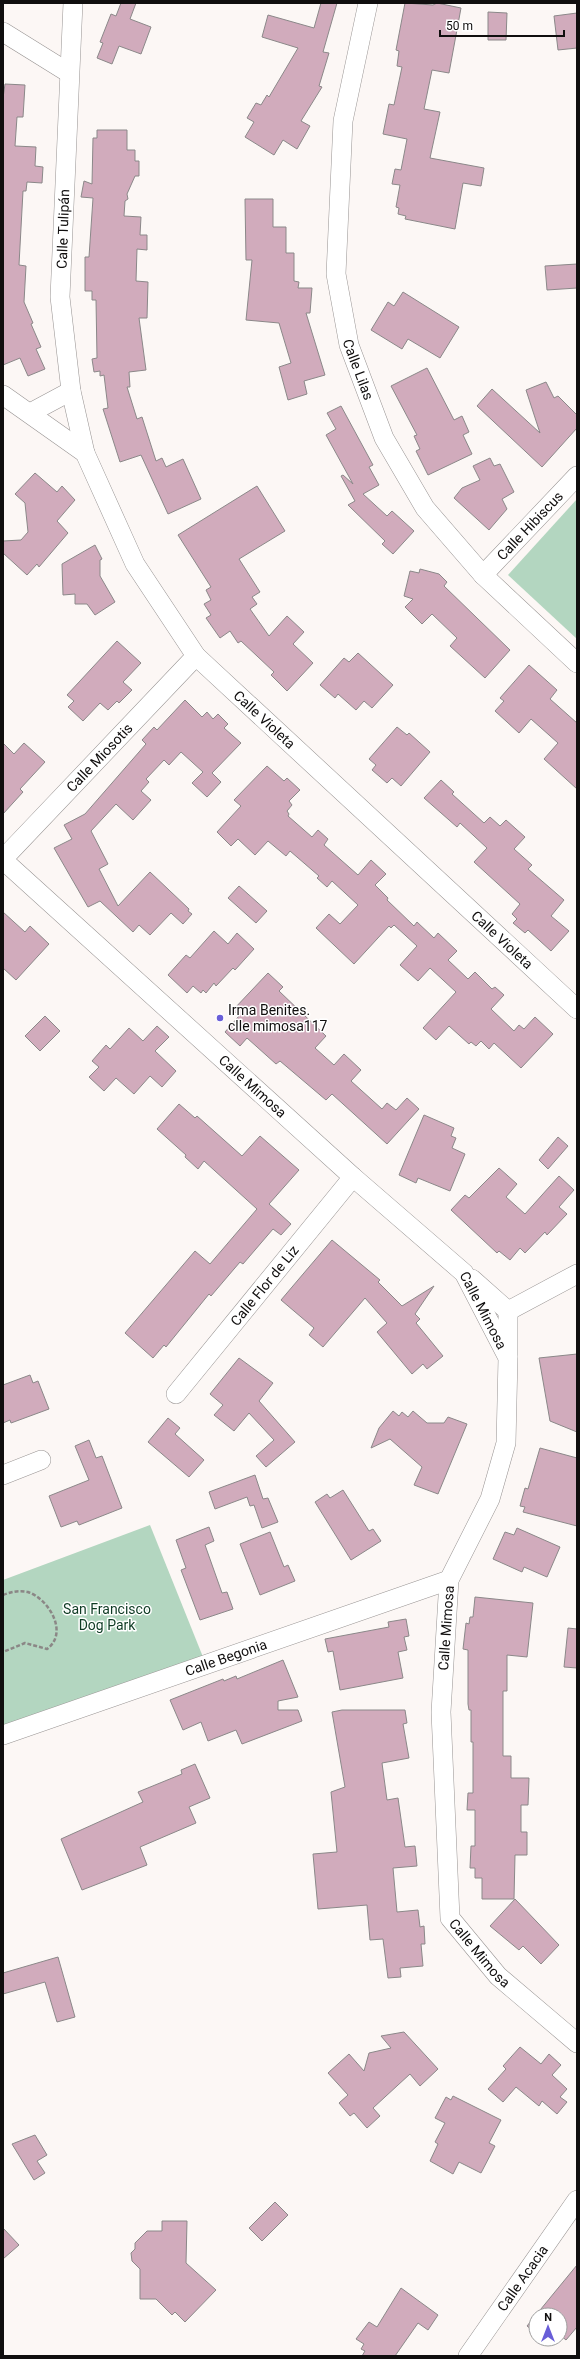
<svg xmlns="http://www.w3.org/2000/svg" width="580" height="2359" font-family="Roboto,sans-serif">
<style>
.green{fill:#b3d6c0}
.building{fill:#d1abbc;stroke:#8b8889}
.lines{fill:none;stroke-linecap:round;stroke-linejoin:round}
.minor-casing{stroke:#989493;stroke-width:20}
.path{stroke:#8b8786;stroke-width:2.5;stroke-dasharray:4 2;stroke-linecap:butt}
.minor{stroke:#fff;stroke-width:19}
.poi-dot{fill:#695ed8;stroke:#fff;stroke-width:1.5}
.labels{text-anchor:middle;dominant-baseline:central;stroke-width:3;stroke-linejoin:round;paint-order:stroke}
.street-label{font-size:14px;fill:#100e0e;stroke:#fff}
.poi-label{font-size:14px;fill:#100e0e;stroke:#fff;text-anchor:start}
.park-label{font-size:14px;fill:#0d3a23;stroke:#fff}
</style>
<rect width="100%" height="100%" fill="#fcf7f5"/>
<g class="green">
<polygon points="577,499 577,639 508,575"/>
<polygon points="150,1525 203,1657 3,1729 3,1580"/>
</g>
<g class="building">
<polygon points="121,3 136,3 130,19 151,27 141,54 119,46 112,64 97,58 103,43 100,42 111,14 116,16"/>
<polygon points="321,3 337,3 323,52 329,53 319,86 322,87 301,121 310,126 297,149 283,140 274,155 245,137 254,122 247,118 256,103 261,105 267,95 269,97 298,48 262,37 268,15 314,28"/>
<polygon points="405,3 433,5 437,3 461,8 449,73 432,70 424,109 440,112 430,158 484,168 481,186 463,183 455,229 405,219 406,216 398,214 399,208 396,207 400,185 392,184 395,169 401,170 407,139 383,134 389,104 394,105 402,67 397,66 399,51 396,50"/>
<polygon points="488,12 507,13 506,40 488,40"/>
<polygon points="577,13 577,48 558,50 554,16"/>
<polygon points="5,84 25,85 23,117 17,117 15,146 36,147 35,166 43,167 42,183 27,182 26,191 23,191 19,265 26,266 24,302 33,323 31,324 41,347 36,349 45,369 28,376 20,358 3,365 3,98"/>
<polygon points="97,130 127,130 127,150 135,150 135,161 139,161 139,176 135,176 127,194 128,199 125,201 124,216 141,217 140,235 147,235 147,250 137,249 136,281 148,282 147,318 139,318 146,370 129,372 130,387 127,387 137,419 142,417 156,461 162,458 166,467 183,459 201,499 168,514 141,455 120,462 103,409 108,408 104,375 100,376 100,371 94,372 92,359 97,358 96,300 92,300 92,291 85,291 85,257 89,257 93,198 81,197 84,181 92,184 93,138 97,138"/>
<polygon points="245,199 273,199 273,227 286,227 286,253 294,253 294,281 299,282 298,288 312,288 310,313 306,313 325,375 304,381 307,394 288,400 279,367 291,363 279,323 246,320 252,260 246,260"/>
<polygon points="577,264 577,288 547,290 545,266"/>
<polygon points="403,292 459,327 440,358 408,339 402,349 371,330 388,302 394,306"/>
<polygon points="427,368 454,420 462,416 469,432 463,435 472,454 428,475 416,451 420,449 414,436 417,435 391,386"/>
<polygon points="546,382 554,398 558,396 577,415 577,428 542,467 477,406 492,389 540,433 526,390"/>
<polygon points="341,406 373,465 369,467 379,485 363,494 387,516 392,511 414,531 393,554 382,544 385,541 348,505 355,501 341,476 343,475 353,484 326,435 336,429 327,413"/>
<polygon points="490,458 494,466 500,464 514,492 502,499 507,509 489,530 454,498 462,488 480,480 473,466"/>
<polygon points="35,473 57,492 62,486 75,500 57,521 68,533 39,567 37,564 27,575 3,553 3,541 21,540 28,532 25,503 15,494"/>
<polygon points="257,486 285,531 239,559 260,592 252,597 257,604 250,609 269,636 287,616 304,632 293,644 313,663 287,691 271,675 274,672 241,641 238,643 230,631 220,638 206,618 211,615 204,604 211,600 206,590 211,587 178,535"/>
<polygon points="95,545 102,559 100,560 100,576 115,602 95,615 87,604 75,604 75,594 63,595 62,564"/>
<polygon points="420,569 439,574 447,582 444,586 510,650 485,678 450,646 457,638 432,614 422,624 405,607 413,599 404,596 410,571 419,573"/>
<polygon points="117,641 141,663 123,682 132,690 119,703 117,701 108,710 100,703 83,721 68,707 74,701 67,695"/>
<polygon points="358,653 393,685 372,708 364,701 356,710 338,694 335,698 320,685 344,658 349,662"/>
<polygon points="529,665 557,690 550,699 577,723 577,789 544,759 558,743 531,719 519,733 495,711 504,701 500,698"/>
<polygon points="185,700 202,717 207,712 213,719 218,714 228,724 224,728 241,743 212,773 221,782 207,797 192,783 203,772 181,752 169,765 164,760 146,779 149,782 141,791 151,800 133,820 116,804 91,831 108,864 99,869 118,906 150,872 189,909 188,911 192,914 183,924 171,913 150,935 139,925 133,932 100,901 88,907 54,848 72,839 64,825 85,814 146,744 142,740 154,727 157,730"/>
<polygon points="397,727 407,735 409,733 430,752 401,786 392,778 387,783 372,770 376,765 369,759"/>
<polygon points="3,743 14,754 24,743 45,762 20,789 23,792 3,814"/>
<polygon points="267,766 284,781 287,778 300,790 289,801 292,805 287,811 289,814 288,816 312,837 318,830 328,839 324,845 358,875 371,860 386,874 375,885 388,898 387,900 414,926 417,922 434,938 438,933 457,951 448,960 468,979 475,972 492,989 495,987 504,995 491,1009 514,1031 519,1025 524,1029 535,1017 553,1034 521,1068 494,1043 489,1049 481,1041 476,1046 471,1042 469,1044 449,1026 436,1040 423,1028 456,992 430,968 418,981 400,965 417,946 394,925 391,928 389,926 354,964 316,928 329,914 340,924 358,905 332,881 327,887 317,878 319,876 290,851 286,856 268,841 255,855 238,839 231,846 217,832 241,806 234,800"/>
<polygon points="441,780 454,792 452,794 484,823 490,817 500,826 506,820 525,837 514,849 532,865 528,869 564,900 551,916 569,931 551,951 528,930 525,933 513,923 517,919 512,914 520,904 474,862 487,848 460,823 457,827 424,798"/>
<polygon points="239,886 267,911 256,923 228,898"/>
<polygon points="3,912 25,932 30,926 49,944 16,980 3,968"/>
<polygon points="214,931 228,944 237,933 254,949 235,970 233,968 216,986 214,983 206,993 203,990 201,993 193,986 187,993 168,975 186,955 190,958"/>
<polygon points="268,973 283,987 279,991 326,1036 315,1048 334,1065 344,1054 361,1070 351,1081 382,1109 387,1103 396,1110 407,1098 419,1109 387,1144 332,1094 326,1100 280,1061 276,1064 247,1038 240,1046 225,1032 239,1016 233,1010"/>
<polygon points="45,1016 60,1031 40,1051 25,1036"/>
<polygon points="157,1026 169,1037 155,1051 176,1071 162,1087 150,1076 134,1094 116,1078 104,1091 89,1077 99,1067 92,1061 106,1045 110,1049 129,1028 143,1041"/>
<polygon points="179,1104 195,1118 197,1116 242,1156 260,1136 299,1170 269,1204 291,1224 281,1235 273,1229 243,1264 240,1262 211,1296 209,1294 166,1347 164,1345 153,1358 125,1333 195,1251 210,1264 257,1209 204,1161 198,1169 185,1157 186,1155 157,1129"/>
<polygon points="424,1115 454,1128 451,1136 456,1138 452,1148 465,1154 450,1191 418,1178 416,1183 399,1175"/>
<polygon points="558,1137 568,1146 548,1169 539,1160"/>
<polygon points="499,1168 517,1184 506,1197 525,1214 559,1176 574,1190 559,1207 567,1214 547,1235 545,1232 525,1253 520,1248 510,1260 499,1251 497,1253 451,1210 465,1195 469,1198"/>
<polygon points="332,1240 380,1280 378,1282 402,1306 434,1286 415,1314 420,1319 416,1323 443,1356 427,1369 423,1364 412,1374 377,1332 387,1323 365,1298 323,1347 309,1335 314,1328 281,1300"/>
<polygon points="577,1354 577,1432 550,1421 539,1358"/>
<polygon points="239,1358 273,1383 259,1401 295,1442 266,1467 256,1456 274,1440 249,1413 234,1431 214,1415 223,1405 210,1394"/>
<polygon points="30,1375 33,1383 38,1381 49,1409 11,1423 10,1420 3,1423 3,1385"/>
<polygon points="393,1411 399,1416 402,1412 408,1417 413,1411 427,1423 444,1423 448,1417 467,1424 438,1494 414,1485 422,1467 390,1439 371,1448 379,1428"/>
<polygon points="168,1418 180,1428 175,1434 204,1460 189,1477 148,1442"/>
<polygon points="89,1440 96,1458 102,1456 122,1508 79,1525 77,1521 61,1527 49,1496 89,1480 75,1446"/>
<polygon points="540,1448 577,1458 577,1526 523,1512 525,1507 520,1506 525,1488 528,1489"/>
<polygon points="255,1475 263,1499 268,1498 278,1522 262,1528 254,1505 250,1506 247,1497 215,1509 209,1492"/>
<polygon points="343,1490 369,1531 373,1529 381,1541 351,1560 315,1502 327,1494 330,1498"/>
<polygon points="209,1527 214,1541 205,1545 222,1593 227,1592 233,1609 200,1620 181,1570 186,1568 176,1540"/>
<polygon points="517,1528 560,1547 547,1577 524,1567 522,1572 493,1559 505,1532 514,1535"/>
<polygon points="270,1532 284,1567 288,1565 295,1581 260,1595 240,1544"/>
<polygon points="475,1597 533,1603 527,1657 507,1655 507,1691 503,1691 503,1756 511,1756 511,1778 529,1778 528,1805 521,1805 521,1832 527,1832 527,1855 515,1855 514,1899 482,1899 482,1878 475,1878 475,1868 470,1868 471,1846 475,1846 475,1810 467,1810 468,1793 473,1793 473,1742 471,1742 471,1710 469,1710 468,1704 468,1650 463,1649 466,1623 469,1624 470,1617 473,1617"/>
<polygon points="406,1619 409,1636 404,1637 407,1650 398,1652 403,1678 340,1690 333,1651 328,1652 325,1639 389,1627 388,1622"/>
<polygon points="568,1628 577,1629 577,1668 564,1667"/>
<polygon points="283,1660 298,1697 278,1701 278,1710 298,1710 302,1721 242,1744 236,1730 208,1741 201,1722 183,1730 170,1700 223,1679 224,1681 236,1676 237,1679"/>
<polygon points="342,1710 405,1710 407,1723 403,1724 409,1758 382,1763 387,1800 398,1798 405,1847 415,1846 417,1866 393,1868 397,1912 418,1910 420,1927 424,1926 425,1944 421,1944 423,1966 400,1968 401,1977 388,1978 383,1939 370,1940 367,1905 318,1909 313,1854 337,1852 331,1792 345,1787 332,1712"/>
<polygon points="195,1764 210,1798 189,1807 196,1823 140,1847 147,1865 82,1890 61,1839 143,1802 138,1792 182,1774 181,1770"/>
<polygon points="515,1899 559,1945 541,1964 523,1946 519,1950 490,1926"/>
<polygon points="58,1957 75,2017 57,2022 45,1982 3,1994 3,1973"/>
<polygon points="404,2032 438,2069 420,2086 410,2074 373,2108 380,2116 367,2128 354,2113 350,2116 339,2103 348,2095 328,2073 349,2054 364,2071 369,2053 391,2048 381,2036"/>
<polygon points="520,2047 541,2064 549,2054 561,2065 552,2075 567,2089 560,2097 567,2102 557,2114 542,2101 539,2106 516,2087 503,2102 488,2089 506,2069 503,2066"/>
<polygon points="453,2096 501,2120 489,2143 495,2146 481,2173 459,2162 453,2174 430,2161 438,2144 435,2142 445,2123 435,2118 446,2097 451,2100"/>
<polygon points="35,2135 47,2155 37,2161 45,2173 34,2180 12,2144"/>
<polygon points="275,2202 288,2215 262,2241 249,2228"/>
<polygon points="162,2221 187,2221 186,2263 216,2290 185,2322 175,2312 172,2315 156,2299 140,2299 140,2269 132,2261 131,2253 135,2249 135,2243 147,2231 162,2231"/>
<polygon points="3,2228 19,2245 3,2259"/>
<polygon points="577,2265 577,2327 566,2340 560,2335 560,2315 536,2315"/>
<polygon points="401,2288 438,2315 428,2330 418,2323 395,2356 362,2356 365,2351 361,2349 364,2344 356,2339 369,2322 377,2327"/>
<polygon points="536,2315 536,2333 527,2326"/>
</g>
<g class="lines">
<g class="minor-casing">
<g id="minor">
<polyline points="73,3 60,297 71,391 85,453"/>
<path id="s1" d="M368 3 343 121 336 274 349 345 384 438 425 508 483 575 577 663"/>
<polyline points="3,32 69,73"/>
<path id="s2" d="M3 395 85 453 135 564 196 656 577 1009"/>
<polyline points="30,413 71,391"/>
<path id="s3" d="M483 575 577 476"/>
<path id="s4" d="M3 859 196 656"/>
<path id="s5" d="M3 860 353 1177 464 1273 508 1358 506 1443 490 1499 449 1580 441 1712 450 1918 498 1976 577 2043"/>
<polyline points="472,1279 508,1311"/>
<polyline points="508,1311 577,1274"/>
<polyline points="508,1356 508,1311"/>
<path id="s6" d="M176 1394 353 1177"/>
<polyline points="3,1475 41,1460"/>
<path id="s7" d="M3 1735 449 1580"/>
<path id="s8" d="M468 2356 577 2200"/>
</g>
</g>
<path class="path" d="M3 1595C11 1592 19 1590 28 1592 49 1599 69 1633 47 1649L25 1643 3 1652"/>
<use href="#minor" class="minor"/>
</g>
<circle class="poi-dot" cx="220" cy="1018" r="4"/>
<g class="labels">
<g class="street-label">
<text transform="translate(63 229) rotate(-88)">Calle Tulipán</text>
<text stroke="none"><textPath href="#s1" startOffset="372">Calle Lilas</textPath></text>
<text stroke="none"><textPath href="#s3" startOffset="68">Calle Hibiscus</textPath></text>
<text stroke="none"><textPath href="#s2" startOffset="426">Calle Violeta</textPath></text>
<text stroke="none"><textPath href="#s4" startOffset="140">Calle Miosotis</textPath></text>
<text stroke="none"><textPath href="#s2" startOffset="750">Calle Violeta</textPath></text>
<text stroke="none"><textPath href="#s5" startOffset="337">Calle Mimosa</textPath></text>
<text stroke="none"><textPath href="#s6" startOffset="140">Calle Flor de Liz</textPath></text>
<text stroke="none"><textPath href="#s5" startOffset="661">Calle Mimosa</textPath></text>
<text transform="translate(446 1628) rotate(-86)">Calle Mimosa</text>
<text stroke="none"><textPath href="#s7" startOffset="236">Calle Begonia</textPath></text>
<text stroke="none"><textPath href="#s5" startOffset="1333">Calle Mimosa</textPath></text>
<text stroke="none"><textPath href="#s8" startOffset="95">Calle Acacia</textPath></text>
</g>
<g class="poi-label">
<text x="228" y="1010">Irma Benites.<tspan x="228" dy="16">clle mimosa117</tspan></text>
</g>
<g class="park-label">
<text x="107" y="1609">San Francisco<tspan x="107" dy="16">Dog Park</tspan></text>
</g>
</g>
<rect width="580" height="2359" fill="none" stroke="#100e0e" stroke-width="8"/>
<g transform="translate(548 2327)"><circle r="19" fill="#ffffff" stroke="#9f9f9f"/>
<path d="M0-3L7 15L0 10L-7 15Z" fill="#695ed8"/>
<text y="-6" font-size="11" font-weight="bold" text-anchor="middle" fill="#100e0e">N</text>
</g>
<path d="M440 30v6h124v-6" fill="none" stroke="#100e0e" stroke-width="2"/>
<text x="446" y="30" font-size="12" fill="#100e0e" stroke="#ffffff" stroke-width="3" paint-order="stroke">50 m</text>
</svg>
